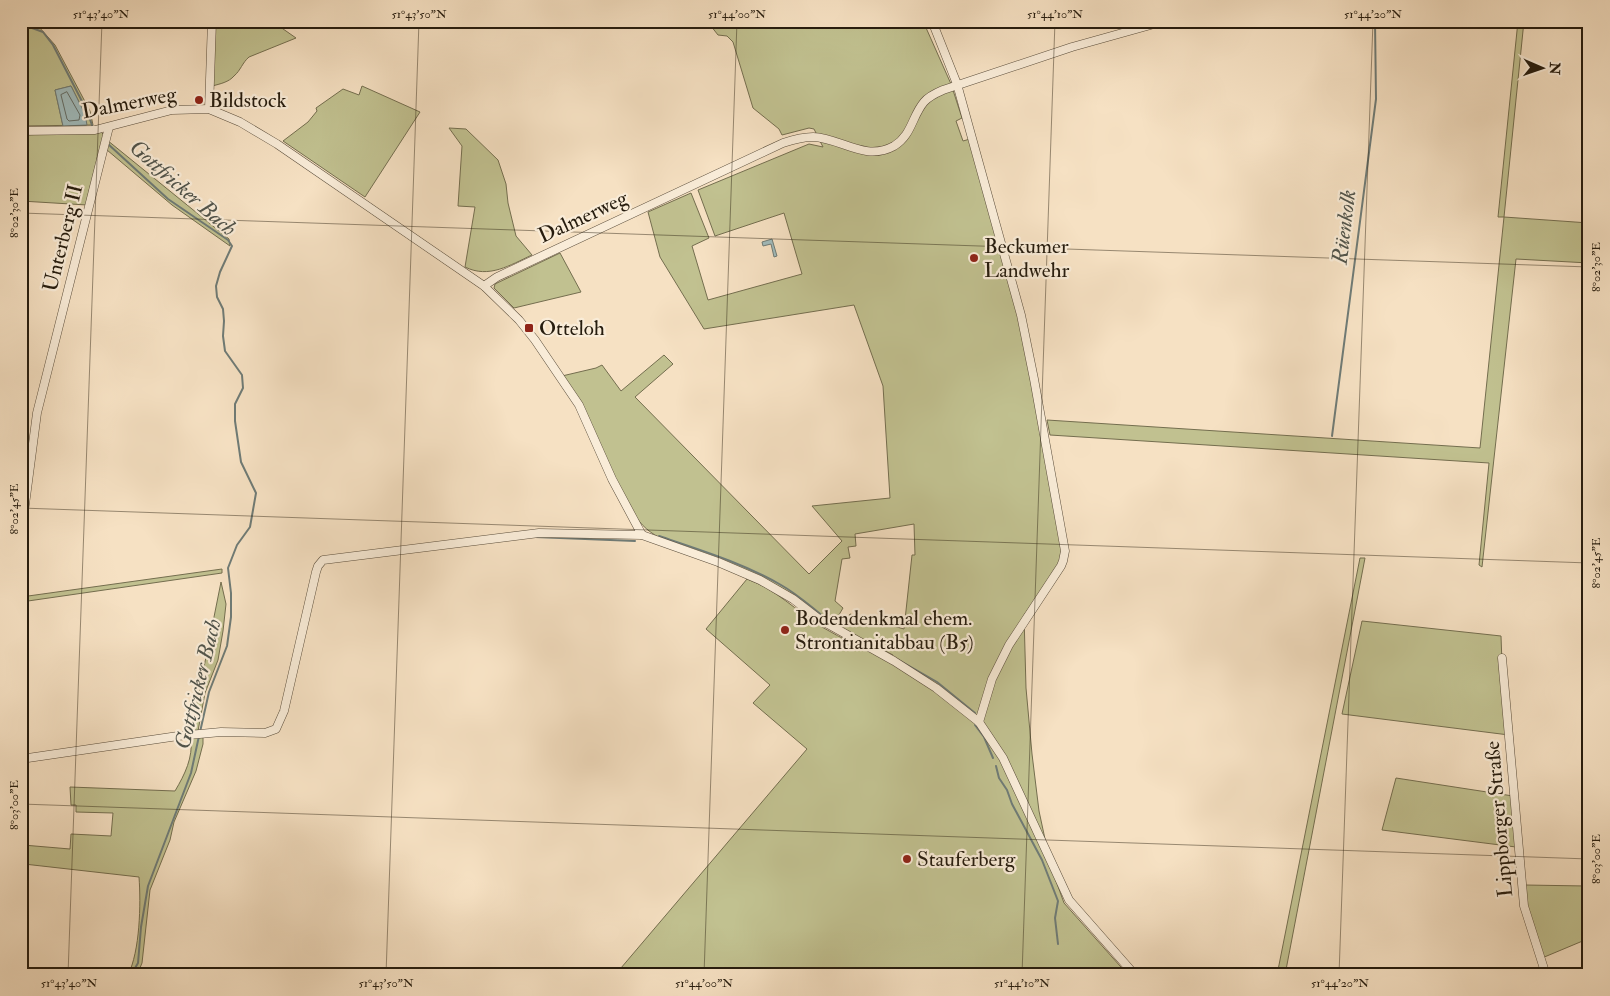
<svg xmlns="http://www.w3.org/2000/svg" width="1610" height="996" font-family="'IM FELL Double Pica',serif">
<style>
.green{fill:#c1c190;stroke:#746e4f;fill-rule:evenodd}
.water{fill:#a0bbbc;stroke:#6f7b76}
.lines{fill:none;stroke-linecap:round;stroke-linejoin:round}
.shore{stroke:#636c65;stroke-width:1}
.stream{stroke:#6f7b76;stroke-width:2}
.minor-casing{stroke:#5a4d3b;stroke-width:9}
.minor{stroke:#f9ecd8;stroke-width:8}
.ticks{fill:none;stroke:#261c0e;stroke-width:1;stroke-opacity:0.45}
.poi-dot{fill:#8f2418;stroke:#f9ecd8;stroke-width:2}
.labels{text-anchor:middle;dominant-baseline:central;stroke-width:4.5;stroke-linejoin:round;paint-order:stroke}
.poi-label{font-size:21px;fill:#261c0e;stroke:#f9ecd8;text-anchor:start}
.street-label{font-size:21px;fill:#261c0e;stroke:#f9ecd8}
.water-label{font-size:22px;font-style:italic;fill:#51544b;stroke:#f9ecd8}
.neatline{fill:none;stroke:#261c0e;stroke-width:2}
.ticks-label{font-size:12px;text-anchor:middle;fill:#261c0e}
</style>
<rect width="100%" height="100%" fill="#f6e1c3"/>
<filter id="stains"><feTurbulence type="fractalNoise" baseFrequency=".004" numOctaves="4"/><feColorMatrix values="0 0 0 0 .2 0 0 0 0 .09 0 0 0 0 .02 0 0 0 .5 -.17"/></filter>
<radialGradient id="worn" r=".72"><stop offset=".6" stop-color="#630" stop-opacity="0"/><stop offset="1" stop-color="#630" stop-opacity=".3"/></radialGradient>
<g class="green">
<path d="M216 21H261L276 24 296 38 249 57C242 63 241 70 234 76 229 82 220 84 212 86Z"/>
<path d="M707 21H923L951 84 962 118 956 121 963 141 970 139 1019 316 1062 551 1059 566 1024 615 1026 688 1032 754 1039 811 1051 867 1064 903 1128 975H615L807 749 753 703 770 685 706 629 747 579C776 589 796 611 822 627 842 639 865 649 887 660L893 655 843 629 850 614 904 629 912 555H915L914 524 855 534 856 546 848 547 850 558 842 559 835 601 843 608 833 625 820 617 800 599 780 587 664 540C650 533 641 526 633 512L562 376 596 368 602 365 621 391 664 355 673 364 635 397 809 574 842 541 812 506 890 498 883 386 854 305 704 329 660 257 648 212 691 193 709 238 692 246 708 300 802 274 784 213 715 236 698 190 809 144 823 147 814 129 809 128 782 135 779 129 753 108 733 42 727 36 718 35Z"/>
<polygon points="1518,21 1524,21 1504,217 1589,223 1589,263 1516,259 1482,567 1479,565 1489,463 1050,435 1047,420 1480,448 1504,217 1498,217"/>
<path d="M21 22 39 27 55 45 90 111 93 125 21 126ZM71 86 85 114 86 125 63 126 55 90Z"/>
<polygon points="362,86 420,112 365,197 283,141 308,122 317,111 316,108 343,89 359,95"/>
<path d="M449 128 466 129 498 160 506 184 508 203 516 236 532 255C510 265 489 279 465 267L475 207 458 206 462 146Z"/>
<polygon points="101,132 104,135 87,205 21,201 21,135"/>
<polygon points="107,140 229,239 230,246 172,205 107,150"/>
<polygon points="560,253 581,292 514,308 494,288 495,284"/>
<polygon points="1360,558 1365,558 1285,975 1277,975"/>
<polygon points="222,569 222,573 21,602 21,597"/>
<polygon points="221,582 226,604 223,631 218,660 205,693 198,731 191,732"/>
<polygon points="1362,621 1501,636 1502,664 1509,735 1342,714"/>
<polygon points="1589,714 1589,975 1584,975 1585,940 1542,958 1526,907 1525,885 1586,886"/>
<path d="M203 736V744L196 771 174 822 170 840 150 890 142 963 137 975H128C140 951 141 904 139 877L24 864 23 845 70 849 71 834 111 836 113 813 76 812V805H71L70 787 175 791C185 774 193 758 191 738Z"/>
<polygon points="1396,778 1513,796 1516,847 1382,830"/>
</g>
<g class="water">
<polygon points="71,86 85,114 87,125 63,126 55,90"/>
<polygon points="772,239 777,256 774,257 771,244 763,246 762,242"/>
</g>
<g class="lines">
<polygon class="shore" points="67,92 80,115 79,120 69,121 67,119 61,95"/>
<g class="stream">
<polyline points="21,24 43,32 53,45 87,111 93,128"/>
<polyline points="108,144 168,199 228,240 232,246 220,272 216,286 217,297 223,309 224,321 223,336 225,351 242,375 243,388 235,404 235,421 241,462 256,493 250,527 237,545 228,568 231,593 231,617 227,646 209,692 200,732"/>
<polyline points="1332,436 1376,99 1375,21"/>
<path d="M659 536C700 550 743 563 781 585 799 595 812 608 828 620"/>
<polyline points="535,537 635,541"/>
<polyline points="897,659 937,682 975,713"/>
<polyline points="975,725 984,737 993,758"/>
<polyline points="996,766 999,778 1007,790 1012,804 1042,860 1058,901 1055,918 1058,944"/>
<polyline points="131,975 138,963 141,927 148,886 191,773 199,736"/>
</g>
<g class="minor-casing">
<g id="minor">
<polyline points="932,21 957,84 1021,315 1034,379 1065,551 1063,561 1061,566 1009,645 992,679 979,722"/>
<polyline points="209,109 212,21"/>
<polyline points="21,131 95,130 172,110 209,109 240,122 277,144 484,286 519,320 535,340 579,405 612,479 642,535"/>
<path d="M484 286 497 277 783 143C792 140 802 137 813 137 841 138 865 162 894 146 912 135 912 116 924 102 929 96 936 93 943 90L1072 47 1165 21"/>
<polyline points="21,535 37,413 109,127"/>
<polyline points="1502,658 1524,906 1546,975"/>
<polyline points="21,759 178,736 221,732 265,733 276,729 284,711 316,572 318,566 323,560 539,533 642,535 718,562 760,580 793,599 819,619 894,661 936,688 979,722 1003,758 1069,900 1135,975"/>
<polyline points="21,876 23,975"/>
</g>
</g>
<use href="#minor" class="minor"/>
</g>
<path class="ticks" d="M21 213 1589 267M21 508 1589 563M21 804 1589 859M68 975 102 21M386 975 419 21M704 975 737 21M1022 975 1055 21M1339 975 1373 21"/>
<g class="poi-dot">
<circle cx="199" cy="100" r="5"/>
<circle cx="974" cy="258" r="5"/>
<rect x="524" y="323" width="10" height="10" rx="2.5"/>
<circle cx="785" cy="630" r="5"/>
<circle cx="907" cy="859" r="5"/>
</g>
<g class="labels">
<g class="poi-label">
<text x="209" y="100">Bildstock</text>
<text x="984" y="246">Beckumer<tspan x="984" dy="24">Landwehr</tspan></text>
<text x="539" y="328">Otteloh</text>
<text x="795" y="618">Bodendenkmal ehem.<tspan x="795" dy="24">Strontianitabbau (B5)</tspan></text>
<text x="917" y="859">Stauferberg</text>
</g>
<g class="street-label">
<text transform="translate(129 103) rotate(-11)">Dalmerweg</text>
<text transform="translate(583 217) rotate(-25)">Dalmerweg</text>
<text transform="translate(63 238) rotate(-76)">Unterberg II</text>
<text transform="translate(1499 819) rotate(-95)">Lippborger Straße</text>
</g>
<g class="water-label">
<text transform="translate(183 188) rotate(41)">Gottfricker Bach</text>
<text transform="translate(1344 227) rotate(-83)">Rüenkolk</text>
<text transform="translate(198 684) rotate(-76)">Gottfricker Bach</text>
</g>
</g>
<rect width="1610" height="996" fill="none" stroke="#f6e1c3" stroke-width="55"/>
<g transform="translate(1542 68) rotate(92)" stroke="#f9ecd8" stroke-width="4" paint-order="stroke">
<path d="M0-4L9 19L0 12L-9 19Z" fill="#261c0e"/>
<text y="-8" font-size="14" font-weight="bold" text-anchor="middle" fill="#261c0e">N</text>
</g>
<rect x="28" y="28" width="1554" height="940" class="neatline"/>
<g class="ticks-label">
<text x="101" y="18">51°43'40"N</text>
<text x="419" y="18">51°43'50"N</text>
<text x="737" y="18">51°44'00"N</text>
<text x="1055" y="18">51°44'10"N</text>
<text x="1373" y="18">51°44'20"N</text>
<text transform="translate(14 213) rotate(-90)" y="4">8°02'30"E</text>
<text transform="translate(1596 267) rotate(-90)" y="4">8°02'30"E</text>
<text transform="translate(14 509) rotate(-90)" y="4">8°02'45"E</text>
<text transform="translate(1596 563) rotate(-90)" y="4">8°02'45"E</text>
<text transform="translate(14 805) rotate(-90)" y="4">8°03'00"E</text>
<text transform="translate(1596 859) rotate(-90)" y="4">8°03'00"E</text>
<text x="69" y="987">51°43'40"N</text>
<text x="386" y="987">51°43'50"N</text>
<text x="704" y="987">51°44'00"N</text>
<text x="1022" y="987">51°44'10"N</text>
<text x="1340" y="987">51°44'20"N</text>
</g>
<rect width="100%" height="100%" filter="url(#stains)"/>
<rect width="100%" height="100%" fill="url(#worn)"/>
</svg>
